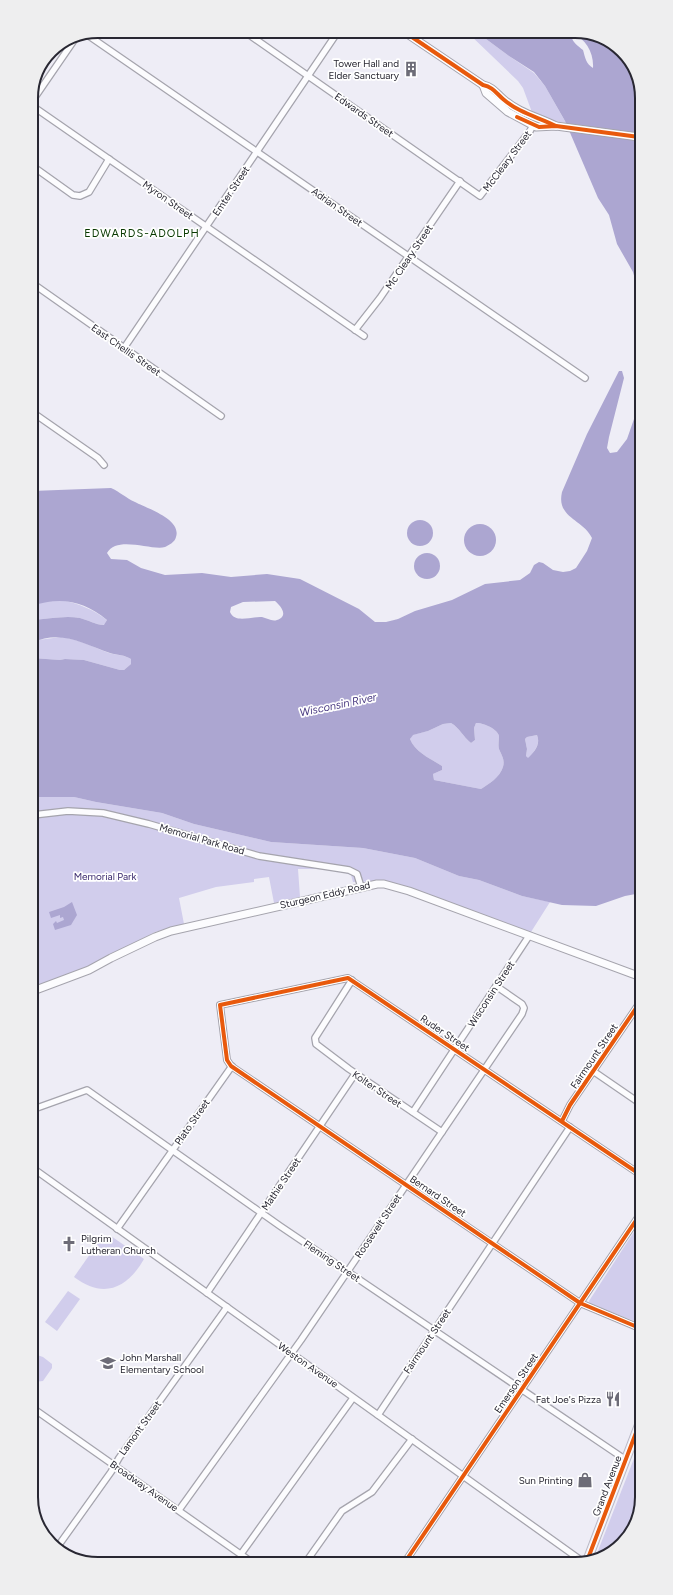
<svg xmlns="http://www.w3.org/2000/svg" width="673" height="1595" font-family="Figtree,sans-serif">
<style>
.green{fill:#d1cdec}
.water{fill:#aca6d1;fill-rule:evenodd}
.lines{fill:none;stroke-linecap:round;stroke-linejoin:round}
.minor-casing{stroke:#a5a4ad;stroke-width:8}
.tertiary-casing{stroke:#a5a4ad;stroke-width:9}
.secondary-casing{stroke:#a5a4ad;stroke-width:9}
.primary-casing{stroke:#bab9c6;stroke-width:10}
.minor{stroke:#fcfcfe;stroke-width:5.5}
.tertiary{stroke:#fcfcfe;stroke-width:7}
.secondary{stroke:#fcfcfe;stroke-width:7}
.primary{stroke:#f1f0f6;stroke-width:8}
.cycleway-casing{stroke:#fff;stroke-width:6}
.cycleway{stroke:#e8590c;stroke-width:4}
.labels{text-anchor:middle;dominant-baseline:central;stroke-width:3.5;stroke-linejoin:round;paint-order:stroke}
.poi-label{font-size:10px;fill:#282732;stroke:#fff;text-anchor:end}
.street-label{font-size:10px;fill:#282732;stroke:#fff}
.park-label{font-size:10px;fill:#39286c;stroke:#fff}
.neighbourhood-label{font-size:11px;letter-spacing:1px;fill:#083900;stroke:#fff}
.water-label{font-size:11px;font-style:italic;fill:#4c3d84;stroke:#fff}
.rim{fill:none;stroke:#282732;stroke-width:2}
</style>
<rect width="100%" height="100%" fill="#eeedf6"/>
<g class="green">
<polygon points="467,32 479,32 482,36 509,56 534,73 545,86 566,123 553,121 533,115 523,88 518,81"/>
<path d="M61 600C78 603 94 610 107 620L105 625C96 625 88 620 80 618 65 615 48 619 32 620V606L42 602Z"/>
<path d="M61 637C78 639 93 647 109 653 116 655 125 655 131 659V664L124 670H120L84 660 65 659 60 660 32 658V643L38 640Z"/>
<path d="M451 723C460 728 463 737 471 743L475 740 474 728 476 723C482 722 498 729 499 736 499 741 498 745 499 749 502 756 505 760 503 767 500 777 489 784 481 789L434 780 433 774 442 770V766C431 759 415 752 410 739L412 735 428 731 443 724Z"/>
<path d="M537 735C541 745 534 751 528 759L526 756 527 749 525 739 527 737Z"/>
<path d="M33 797H74L96 802 162 813 194 824 271 842 363 848 415 858 459 876 479 880 522 896 550 902 531 932 399 884 383 881 353 882 351 875C335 868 315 869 298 869L300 897 274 903 269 877 254 879V882L216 887 179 898 184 924 155 932 92 965 33 987Z"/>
<polygon points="641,1221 642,1324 590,1304 589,1301"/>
<path d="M111 1236 144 1259C127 1289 103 1299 74 1277L102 1237Z"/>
<polygon points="68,1291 80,1299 57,1331 45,1322"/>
<polygon points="34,1354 43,1357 52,1364 52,1368 43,1381 34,1382"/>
<polygon points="642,1438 642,1498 628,1538 597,1561 594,1561"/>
</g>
<g class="water">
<path d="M580 31 616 45 639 76V294L633 272 617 244 609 215 598 198 565 121 545 86 534 72 509 56 482 36 479 32ZM572 33C586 39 594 53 593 68 586 64 585 57 583 50 577 45 570 41 572 33Z"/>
<path d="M619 371H622L624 378 609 437 607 448 610 453 617 452 627 439 634 419 639 397 641 893 625 896 596 906 562 905 522 896 479 880 459 876 415 858 363 848 271 842 194 824 162 813 96 802 74 797H33L32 658 60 660 65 659 84 660 120 670H124L131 664V659C125 655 117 655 110 653 83 644 61 629 32 643V620C48 619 65 615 80 618 88 620 96 625 104 625L107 620C84 601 61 596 32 606V491L111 488C120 492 126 498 135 502 146 508 182 519 176 537 175 542 169 545 165 547 152 551 117 535 107 553L111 559 127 560 141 568 165 575 202 573 231 577 267 574 300 579 359 609 375 622H386L398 619 415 611 452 600 485 584 520 580 530 573 534 565 539 562 543 563 553 570 563 572 570 571 576 568 587 551 592 538C583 519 556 518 562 492L587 434ZM275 601C281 606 289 616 277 620 272 622 267 618 262 617 252 616 235 624 230 612L231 607 243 602ZM451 723C460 728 463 737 471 743L475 740 474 728 476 723C482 722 498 729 499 736 499 741 498 745 499 749 502 756 505 760 503 767 500 777 489 784 481 789L434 780 433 774 442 770V766C431 759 415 752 410 739L413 735 428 731 443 724ZM537 735C541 745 534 752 528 758L526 756 527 749 525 739 527 737Z"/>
<circle cx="420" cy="533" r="13"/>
<circle cx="480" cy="540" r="16"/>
<circle cx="427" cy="566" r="13"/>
<polygon points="72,902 77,915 71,925 55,930 53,924 56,921 57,923 64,920 63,917 60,918 60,915 51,918 49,912 64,907"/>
</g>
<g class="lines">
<g class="minor-casing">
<g id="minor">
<polyline points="248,34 480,196 530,131 533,125"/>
<polyline points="89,36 585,378"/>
<polyline points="31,103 77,36"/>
<polyline points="31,105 364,336"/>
<polyline points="31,165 73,195 80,196 89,192 109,159"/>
<polyline points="32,283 221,416"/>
<polyline points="355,330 380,298 460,181"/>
<polyline points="124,348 337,33"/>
<polyline points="32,412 98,458 104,465"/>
<polyline points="33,815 68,811 103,813 149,824 259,856 349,870 357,874 361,887"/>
<polyline points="352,980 315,1038 316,1044 349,1069 442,1132"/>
<polyline points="593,1071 641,1104"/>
<polyline points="34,1109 87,1090 280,1226 626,1460"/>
<polyline points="413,1112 529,936"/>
<polyline points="562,1121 570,1105 641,1001"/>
<polyline points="34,1169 582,1561"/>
<polyline points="641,1175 348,978 220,1005 227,1060 231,1066 580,1303 642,1329"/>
<polyline points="117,1229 232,1066"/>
<polyline points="207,1293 355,1074"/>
<polyline points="34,1409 253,1563"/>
<polyline points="378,1415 570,1127"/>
<polyline points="179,1510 301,1340 522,1014 524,1008 522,1004 496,986"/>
<polyline points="54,1545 64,1553"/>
<polyline points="56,1549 111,1472 119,1458 227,1307"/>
<polyline points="241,1554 353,1398"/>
<polyline points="306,1562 342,1511 372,1492 412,1439"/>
<polyline points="405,1562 641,1213"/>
</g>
</g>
<g class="tertiary-casing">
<polyline id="tertiary" points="33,991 89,970 111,958 155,937 171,931 377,884 384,884 409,891 641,977"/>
</g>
<g class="secondary-casing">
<g id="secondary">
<path d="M406 33 483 85C493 87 496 93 503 99 519 113 538 117 556 126"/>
<polyline points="483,85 486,93 508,112 536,127 556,126 639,137"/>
</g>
</g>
<g class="primary-casing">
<polyline id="primary" points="587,1561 642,1417"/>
</g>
<use href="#minor" class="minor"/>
<use href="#tertiary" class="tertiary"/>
<use href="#secondary" class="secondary"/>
<use href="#primary" class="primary"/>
<g class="cycleway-casing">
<g id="cycleway">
<path d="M406 33 483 85C493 87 496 93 503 99 519 113 538 117 556 126"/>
<polyline points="517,117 539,127 556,126 639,137"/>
<polyline points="562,1121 570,1105 641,1001"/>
<polyline points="641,1175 348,978 220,1005 227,1060 231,1066 580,1303 642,1329"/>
<polyline points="587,1561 642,1417"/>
<polyline points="405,1562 641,1213"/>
</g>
</g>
<use href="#cycleway" class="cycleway"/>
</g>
<defs>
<g id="building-bare" transform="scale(1.2)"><path d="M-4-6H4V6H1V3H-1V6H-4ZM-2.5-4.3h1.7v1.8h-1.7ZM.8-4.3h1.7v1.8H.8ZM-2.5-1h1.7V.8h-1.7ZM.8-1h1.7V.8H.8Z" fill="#6d6c77" stroke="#fff" stroke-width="2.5" paint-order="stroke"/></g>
<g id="church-bare" transform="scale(1.2)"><path d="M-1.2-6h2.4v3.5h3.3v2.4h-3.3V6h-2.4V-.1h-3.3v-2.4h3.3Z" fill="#6d6c77" stroke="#fff" stroke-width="2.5" paint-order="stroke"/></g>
<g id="school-bare" transform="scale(1.2)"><path d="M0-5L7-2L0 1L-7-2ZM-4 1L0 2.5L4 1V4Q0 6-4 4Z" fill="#6d6c77" stroke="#fff" stroke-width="2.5" paint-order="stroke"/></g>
<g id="restaurant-bare" transform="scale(1.2)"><path d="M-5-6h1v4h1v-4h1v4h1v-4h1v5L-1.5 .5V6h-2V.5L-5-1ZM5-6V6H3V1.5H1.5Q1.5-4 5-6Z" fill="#6d6c77" stroke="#fff" stroke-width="2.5" paint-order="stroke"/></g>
<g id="shop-bare" transform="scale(1.2)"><path d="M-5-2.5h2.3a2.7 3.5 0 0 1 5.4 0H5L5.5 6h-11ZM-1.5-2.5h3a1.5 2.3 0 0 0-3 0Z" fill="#6d6c77" stroke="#fff" stroke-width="2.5" paint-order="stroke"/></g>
</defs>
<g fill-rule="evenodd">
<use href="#building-bare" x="411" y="69"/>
<use href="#church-bare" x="69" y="1244"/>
<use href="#school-bare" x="108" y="1363"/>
<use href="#restaurant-bare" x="613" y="1399"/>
<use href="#shop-bare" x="585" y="1480"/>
</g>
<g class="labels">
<g class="poi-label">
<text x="399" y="63">Tower Hall and<tspan x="399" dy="12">Elder Sanctuary</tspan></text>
<text x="81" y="1238" text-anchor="start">Pilgrim<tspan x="81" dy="12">Lutheran Church</tspan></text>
<text x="120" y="1357" text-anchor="start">John Marshall<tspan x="120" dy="12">Elementary School</tspan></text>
<text x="601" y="1399">Fat Joe's Pizza</text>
<text x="573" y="1480">Sun Printing</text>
</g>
<g class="street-label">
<text transform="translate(364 115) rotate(35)">Edwards Street</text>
<text transform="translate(507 161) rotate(-53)">McCleary Street</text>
<text transform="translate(231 191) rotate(-56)">Emter Street</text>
<text transform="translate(168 200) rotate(35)">Myron Street</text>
<text transform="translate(337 207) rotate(35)">Adrian Street</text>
<text transform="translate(409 257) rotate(-56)">Mc Cleary Street</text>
<text transform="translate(126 350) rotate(35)">East Chellis Street</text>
<text transform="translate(202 839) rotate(16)">Memorial Park Road</text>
<text transform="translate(325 895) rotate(-13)">Sturgeon Eddy Road</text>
<text transform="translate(491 994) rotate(-57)">Wisconsin Street</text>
<text transform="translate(445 1033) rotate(34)">Ruder Street</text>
<text transform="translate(594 1056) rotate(-56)">Fairmount Street</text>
<text transform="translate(377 1089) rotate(34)">Kolter Street</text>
<text transform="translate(192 1122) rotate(-55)">Plato Street</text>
<text transform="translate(281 1184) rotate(-56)">Mathie Street</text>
<text transform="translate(438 1196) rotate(34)">Bernard Street</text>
<text transform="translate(378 1226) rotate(-56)">Roosevelt Street</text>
<text transform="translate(332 1261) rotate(34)">Fleming Street</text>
<text transform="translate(427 1341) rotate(-56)">Fairmount Street</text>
<text transform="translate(308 1365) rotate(35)">Weston Avenue</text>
<text transform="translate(516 1383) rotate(-56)">Emerson Street</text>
<text transform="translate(140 1428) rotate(-54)">Lamont Street</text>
<text transform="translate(144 1486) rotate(35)">Broadway Avenue</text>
<text transform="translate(607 1486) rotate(-69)">Grand Avenue</text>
</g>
<g class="park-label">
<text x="105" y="876">Memorial Park</text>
</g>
<g class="neighbourhood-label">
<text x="142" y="233">EDWARDS-ADOLPH</text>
</g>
<g class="water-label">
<text transform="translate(338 705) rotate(-12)">Wisconsin River</text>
</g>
</g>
<path d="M0 0H673V1595H0ZM98 38H575A60 60 0 0 1 635 98V1497A60 60 0 0 1 575 1557H98A60 60 0 0 1 38 1497V98A60 60 0 0 1 98 38Z" fill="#eeeeef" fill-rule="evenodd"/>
<path class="rim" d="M98 38H575A60 60 0 0 1 635 98V1497A60 60 0 0 1 575 1557H98A60 60 0 0 1 38 1497V98A60 60 0 0 1 98 38Z"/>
</svg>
